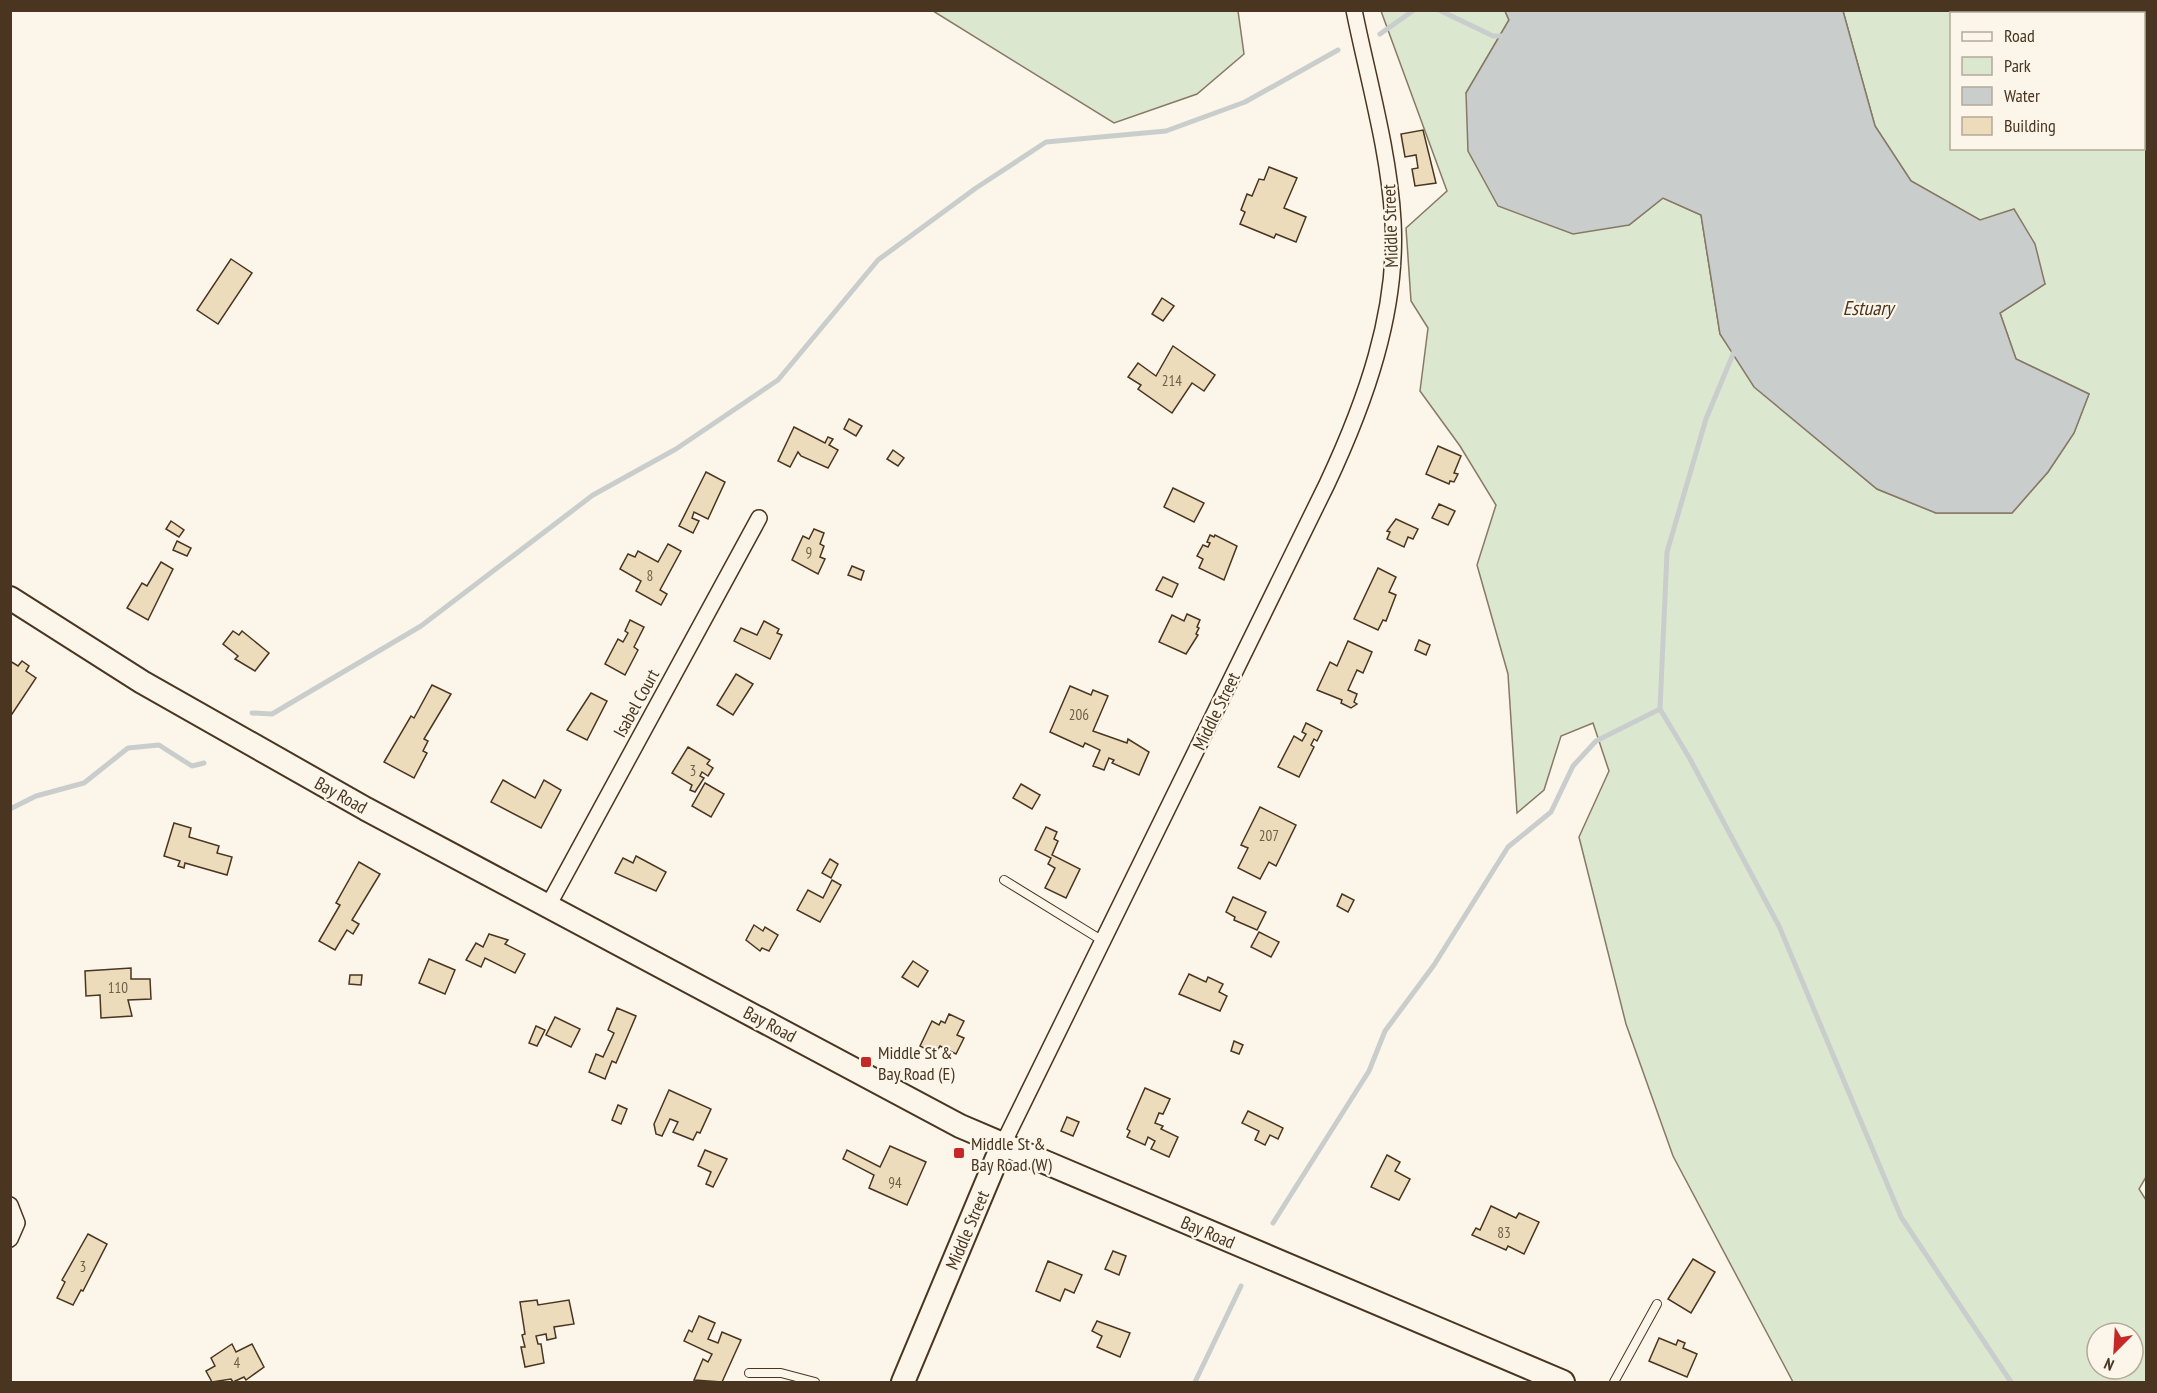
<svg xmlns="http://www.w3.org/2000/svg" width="2157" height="1393" font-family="'PT Sans Narrow',sans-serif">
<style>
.green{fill:#dce7d0;stroke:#887966;stroke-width:1.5;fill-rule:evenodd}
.water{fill:#c9cecd;stroke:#887966;stroke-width:1.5}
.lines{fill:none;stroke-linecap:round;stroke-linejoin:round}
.stream{stroke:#c9cecd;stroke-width:5}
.building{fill:#ecdcbc;stroke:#4a3520;stroke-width:1.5}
.service-casing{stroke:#4a3520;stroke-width:10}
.minor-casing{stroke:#4a3520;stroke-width:18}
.secondary-casing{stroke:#4a3520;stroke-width:26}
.service{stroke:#fbf6e9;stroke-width:8}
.minor{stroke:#fbf6e9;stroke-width:15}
.secondary{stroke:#fbf6e9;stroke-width:22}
.poi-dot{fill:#c62828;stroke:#fbf6e9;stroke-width:2}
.labels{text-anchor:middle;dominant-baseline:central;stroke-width:4.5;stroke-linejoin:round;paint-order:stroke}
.number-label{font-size:15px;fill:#725f47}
.street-label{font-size:18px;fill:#4a3520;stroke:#fbf6e9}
.poi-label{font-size:18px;fill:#4a3520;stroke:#fbf6e9;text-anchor:start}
.water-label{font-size:20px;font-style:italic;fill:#4a3520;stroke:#fbf6e9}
</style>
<rect width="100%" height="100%" fill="#fbf6e9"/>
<g class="green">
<polygon points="933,11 1238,11 1244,54 1197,94 1114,123"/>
<path d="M1381 11H1505L1509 20 1466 93 1629 225 1663 198 1701 215 1720 334 1760 391 1877 489 1936 513H2012L2048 472 2074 433 2089 394 2016 359 2000 313 2045 284 1980 220 1911 181 1875 126 1843 11H2146V1177L2139 1189 2146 1200V1382H1793L1673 1156 1626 1024 1579 837 1609 771 1593 723 1561 736 1544 790 1517 813 1508 674 1477 565 1496 505 1460 446 1420 391 1428 328 1411 301 1406 228 1447 191ZM1952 14H2144V148H1952ZM2097 1333H2133V1369H2097Z"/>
</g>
<polygon class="water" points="1505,11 1843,11 1875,126 1911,181 1980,220 2014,209 2035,244 2045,284 2000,313 2016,359 2089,394 2074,433 2048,472 2012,513 1936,513 1877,489 1754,387 1720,334 1701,215 1663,198 1629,225 1573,234 1498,206 1468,151 1466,93 1509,20"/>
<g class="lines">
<g class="stream">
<polyline points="1439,10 1493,36 1506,36"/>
<polyline points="1380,34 1414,10"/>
<polyline points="1736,347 1706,419 1667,552 1660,709 1690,759 1779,926 1901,1217 2011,1382"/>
<polyline points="252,713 272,714 421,626 593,495 676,449 778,380 878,260 976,188 1046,142 1166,131 1245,102 1338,50"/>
<polyline points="10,809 36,796 84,783 128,748 159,745 192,766 204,763"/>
<polyline points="1273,1223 1369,1071 1385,1031 1434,965 1508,847 1551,812 1573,766 1596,741 1660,709"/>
<polyline points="1195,1382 1241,1286"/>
</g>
</g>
<g class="building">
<polygon points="1423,130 1436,183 1415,186 1412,169 1418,168 1416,155 1405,157 1401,134"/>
<polygon points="1269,167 1297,178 1284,208 1306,217 1296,242 1276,234 1274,238 1240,224 1245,212 1241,210 1247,194 1252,196 1259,179 1264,180"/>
<polygon points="231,259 252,273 218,324 197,310"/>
<polygon points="1162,298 1174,306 1163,321 1152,314"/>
<polygon points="1173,346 1215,375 1204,391 1192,383 1172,413 1138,389 1141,385 1128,377 1138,363 1156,376"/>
<polygon points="849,419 862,426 856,436 844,429"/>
<polygon points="794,427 825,443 828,437 833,439 829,445 838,450 828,468 801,456 798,452 790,467 778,461"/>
<polygon points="1438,446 1461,456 1454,473 1458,474 1454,482 1450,481 1449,484 1426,474"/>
<polygon points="893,450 904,458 898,466 887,459"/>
<polygon points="706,472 725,482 708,519 694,512 692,518 699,521 693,533 679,526"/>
<polygon points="1173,488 1204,503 1194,522 1164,507"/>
<polygon points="1439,504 1455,511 1448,525 1432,518"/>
<polygon points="1396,519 1418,529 1413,539 1408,537 1404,547 1387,539 1390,532 1387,531"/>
<polygon points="171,521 184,530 179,537 166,529"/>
<polygon points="814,529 824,533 820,544 824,546 820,557 825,559 818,574 792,560 803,536 809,539"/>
<polygon points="1210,535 1214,537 1215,535 1237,546 1224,580 1199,568 1203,559 1197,556 1203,545 1208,547 1210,543 1207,542"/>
<polygon points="177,541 191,548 187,556 173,550"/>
<polygon points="668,544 681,551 660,590 667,594 661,605 636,591 641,581 620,569 628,554 635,557 638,551 658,562"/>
<polygon points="161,562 173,569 148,620 127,608 142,583 147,586"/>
<polygon points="852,566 864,571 861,580 848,575"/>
<polygon points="1378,568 1396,577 1389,592 1396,595 1386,621 1383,620 1378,630 1354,619"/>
<polygon points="1163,577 1178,584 1172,597 1156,590"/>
<polygon points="1187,614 1200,620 1197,627 1199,628 1196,634 1198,635 1186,654 1159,642 1172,615 1184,621"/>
<polygon points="630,620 644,627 634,647 638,650 625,675 605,664 618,639 623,642 628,633 625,631"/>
<polygon points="764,621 779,629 777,633 782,635 770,659 734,641 741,628 757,635"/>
<polygon points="233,631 239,635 242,631 269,653 255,671 235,659 238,656 223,644"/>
<polygon points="1419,640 1430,645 1426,655 1415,650"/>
<polygon points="1348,641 1372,652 1363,673 1357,670 1348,690 1357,694 1354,702 1357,704 1351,708 1341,703 1342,700 1317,690 1330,662 1337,666"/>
<polygon points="10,661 18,666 22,661 29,666 26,671 36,678 10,717"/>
<polygon points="736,674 753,684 733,715 717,705"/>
<polygon points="432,685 451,694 424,739 428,741 423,751 427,753 414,778 384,762 411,716 414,718"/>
<polygon points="1070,686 1091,695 1093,690 1108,696 1093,731 1127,743 1128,739 1149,752 1139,775 1112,763 1114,760 1109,758 1104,770 1093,766 1100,750 1085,743 1083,747 1050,732"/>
<polygon points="591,693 607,701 587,740 567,730"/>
<polygon points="1306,723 1322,731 1317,741 1314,739 1311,745 1314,747 1299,777 1278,767 1294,736 1302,741 1306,734 1302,732"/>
<polygon points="688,747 710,760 707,764 713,768 708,776 702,772 700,776 704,778 695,792 690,790 692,785 672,773"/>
<polygon points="503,780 535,798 544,780 561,790 541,828 491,802"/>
<polygon points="705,783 724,794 711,817 692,806"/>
<polygon points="1021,784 1040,795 1032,809 1013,798"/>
<polygon points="1260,807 1296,825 1276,866 1269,862 1260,879 1238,868 1248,848 1241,845"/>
<polygon points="174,823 191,828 189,837 219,846 217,853 232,857 227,875 185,863 184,868 178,866 180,861 164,856"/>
<polygon points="1046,827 1057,832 1054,839 1058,841 1052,855 1080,869 1066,898 1045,888 1055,868 1048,864 1051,858 1035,850"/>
<polygon points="636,856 666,872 656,891 615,873 623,858 633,863"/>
<polygon points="830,859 838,864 831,878 822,873"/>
<polygon points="359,862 380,874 352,920 359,924 353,934 347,930 335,950 319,941 340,905 336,903"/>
<polygon points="832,880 841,885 820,922 797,910 808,890 823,898"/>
<polygon points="1342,894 1354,900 1348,912 1337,906"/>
<polygon points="1233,897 1266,912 1257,930 1234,920 1235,917 1226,912"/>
<polygon points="754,925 763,931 765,927 778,935 769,951 762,948 760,951 746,940"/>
<polygon points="1259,932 1279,942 1271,957 1251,947"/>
<polygon points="489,934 508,940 505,944 525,954 515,973 485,958 481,967 466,960 476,943 483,947"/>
<polygon points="429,959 455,970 445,994 419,983"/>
<polygon points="913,961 928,971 918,987 902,977"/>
<polygon points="131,968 131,979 150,979 151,999 128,1000 132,1016 101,1018 100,995 86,996 85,971"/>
<polygon points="1189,974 1206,982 1208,977 1223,984 1219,992 1227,996 1220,1011 1179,994"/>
<polygon points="350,975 362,975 361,985 349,984"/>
<polygon points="617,1008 636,1016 616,1063 612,1061 605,1079 589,1072 596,1054 603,1057 614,1033 608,1030"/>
<polygon points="949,1014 964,1021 957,1035 964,1038 956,1054 940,1046 935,1054 920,1046 932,1021 939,1025 941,1021 945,1023"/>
<polygon points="555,1017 580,1029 571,1047 546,1035"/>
<polygon points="536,1026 545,1030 537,1046 529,1043"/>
<polygon points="1234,1041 1243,1045 1239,1054 1231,1051"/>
<polygon points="1145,1088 1170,1099 1163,1114 1159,1113 1155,1123 1163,1126 1161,1129 1178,1137 1169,1157 1151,1149 1155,1141 1148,1137 1145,1145 1127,1137 1130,1131 1127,1129"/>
<polygon points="669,1090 711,1109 700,1133 697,1132 693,1140 673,1132 678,1122 670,1119 662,1136 656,1134 654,1124"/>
<polygon points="618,1105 627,1109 621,1124 612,1120"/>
<polygon points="1248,1111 1283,1128 1278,1139 1270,1135 1265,1145 1255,1140 1259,1131 1242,1123"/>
<polygon points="1067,1117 1079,1122 1073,1136 1061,1131"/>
<polygon points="890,1146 926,1162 907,1205 869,1188 874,1175 843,1159 847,1150 880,1167"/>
<polygon points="705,1150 727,1159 713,1187 706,1184 711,1172 698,1166"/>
<polygon points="1387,1155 1400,1162 1395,1171 1410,1179 1399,1200 1371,1187"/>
<polygon points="1491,1206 1516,1218 1519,1213 1539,1222 1524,1254 1508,1246 1506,1250 1472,1235 1476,1228 1480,1230"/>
<polygon points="88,1234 107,1244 83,1291 81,1290 73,1305 57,1298 65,1282 62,1280"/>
<polygon points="1113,1251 1126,1256 1119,1275 1105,1269"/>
<polygon points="1693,1259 1715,1272 1691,1313 1668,1299"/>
<polygon points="1048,1261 1082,1275 1074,1293 1065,1289 1060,1301 1036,1291"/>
<polygon points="537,1300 538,1305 569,1300 574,1324 554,1327 556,1338 547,1340 546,1334 536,1336 538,1344 541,1344 544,1363 525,1367 521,1347 525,1347 522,1335 525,1334 520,1302"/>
<polygon points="699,1316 715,1323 708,1339 718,1343 722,1332 741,1340 722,1382 694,1380 703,1359 708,1362 712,1354 684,1341 689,1330 692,1332"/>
<polygon points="1097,1321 1130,1333 1120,1357 1097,1347 1102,1336 1092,1331"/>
<polygon points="1659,1338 1676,1345 1678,1340 1685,1343 1683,1348 1697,1354 1687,1377 1649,1361"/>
<polygon points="232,1344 236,1352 252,1344 264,1367 246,1380 244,1377 233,1382 231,1379 212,1382 206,1371 215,1366 211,1358"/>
</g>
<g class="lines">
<g class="service-casing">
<g id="service">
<polyline points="1004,880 1103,941"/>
<polyline points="749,1373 781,1373 815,1382"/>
<polyline points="1614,1382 1657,1304"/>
</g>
</g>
<g class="minor-casing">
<g id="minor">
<polyline points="548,906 759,518"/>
<path d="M1002 1146 1327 484C1365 403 1398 312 1393 221 1389 151 1368 79 1354 10"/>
<polyline points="10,1205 17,1223 10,1239"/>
</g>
</g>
<g class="secondary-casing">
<g id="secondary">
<polyline points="10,598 142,682 366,809 960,1126 1563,1382"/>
<polyline points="903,1382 1002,1146"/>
</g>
</g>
<use href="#service" class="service"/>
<use href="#minor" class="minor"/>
<use href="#secondary" class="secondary"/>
</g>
<g class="poi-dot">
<rect x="860" y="1056" width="12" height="12" rx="3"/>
<rect x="953" y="1147" width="12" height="12" rx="3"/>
</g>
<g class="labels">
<g class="number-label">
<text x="1172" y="380">214</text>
<text x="809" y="552">9</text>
<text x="650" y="575">8</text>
<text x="1079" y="714">206</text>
<text x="693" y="770">3</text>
<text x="1269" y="835">207</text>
<text x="118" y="987">110</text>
<text x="895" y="1182">94</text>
<text x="1504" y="1232">83</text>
<text x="83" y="1266">3</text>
<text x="237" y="1362">4</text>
</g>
<g class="street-label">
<text transform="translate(1390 226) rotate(-92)">Middle Street</text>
<text transform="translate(636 703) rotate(-61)">Isabel Court</text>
<text transform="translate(1216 711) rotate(-64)">Middle Street</text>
<text transform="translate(341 795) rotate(29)">Bay Road</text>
<text transform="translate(770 1024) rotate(28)">Bay Road</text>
<text transform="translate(967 1230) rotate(-67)">Middle Street</text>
<text transform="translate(1208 1232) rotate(23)">Bay Road</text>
</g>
<g class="poi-label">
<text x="878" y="1052">Middle St &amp;<tspan x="878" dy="21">Bay Road (E)</tspan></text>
<text x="971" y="1143">Middle St &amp;<tspan x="971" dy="21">Bay Road (W)</tspan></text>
</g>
<g class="water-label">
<text x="1868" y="308">Estuary</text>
</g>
</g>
<rect width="2157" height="1393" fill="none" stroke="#4a3520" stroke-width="24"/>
<rect x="1950" y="12" width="195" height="138" fill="#fbf6e9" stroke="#b4a999" stroke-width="1.5"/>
<rect x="1962" y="32" width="30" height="9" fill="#fbf6e9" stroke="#b4a999" stroke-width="1.5"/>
<text x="2004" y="42" font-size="18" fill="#4a3520">Road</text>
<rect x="1962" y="57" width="30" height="18" fill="#dce7d0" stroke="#b4a999" stroke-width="1.5"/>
<text x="2004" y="72" font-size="18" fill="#4a3520">Park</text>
<rect x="1962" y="87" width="30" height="18" fill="#c9cecd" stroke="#b4a999" stroke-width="1.5"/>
<text x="2004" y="102" font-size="18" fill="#4a3520">Water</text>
<rect x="1962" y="117" width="30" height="18" fill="#ecdcbc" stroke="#b4a999" stroke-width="1.5"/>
<text x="2004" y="132" font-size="18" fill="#4a3520">Building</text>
<g transform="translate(2115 1351) rotate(204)"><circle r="28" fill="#fbf6e9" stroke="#b4a999" stroke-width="1.5"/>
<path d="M0-4.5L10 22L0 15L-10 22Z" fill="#c62828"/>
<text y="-9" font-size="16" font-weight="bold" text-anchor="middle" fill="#4a3520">N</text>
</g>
</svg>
